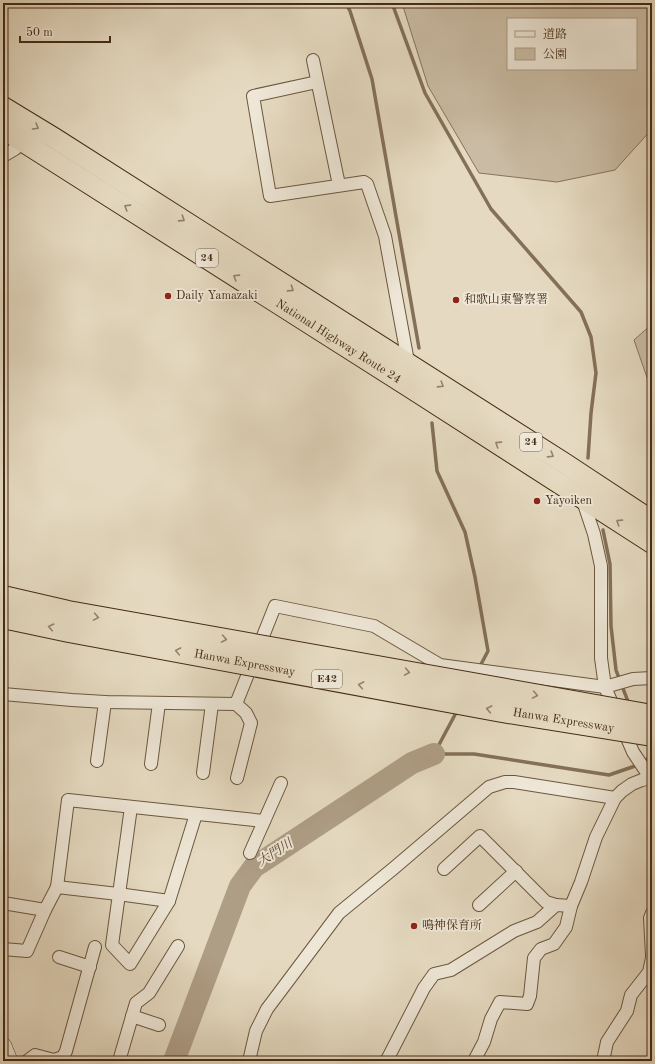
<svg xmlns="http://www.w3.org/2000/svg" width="655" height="1064" font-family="'Old Standard TT','Noto Serif JP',serif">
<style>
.green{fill:#cabca4;stroke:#87745c;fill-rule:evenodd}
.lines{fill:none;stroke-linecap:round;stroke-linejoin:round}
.stream{stroke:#847058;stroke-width:3.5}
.river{stroke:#ae9e86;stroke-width:22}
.minor-casing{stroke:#6c573f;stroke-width:14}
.secondary-casing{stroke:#442b14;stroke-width:18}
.trunk-casing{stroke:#442b14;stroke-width:22}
.minor{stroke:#eee7d7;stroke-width:12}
.secondary{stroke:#eee7d7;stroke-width:17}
.trunk{stroke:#e5dac1;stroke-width:20}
.motorway-bridge-casing{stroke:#442b14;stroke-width:24;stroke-linecap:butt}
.motorway-bridge{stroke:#e5dac1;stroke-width:22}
.oneway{stroke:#94826a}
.poi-dot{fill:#8f2418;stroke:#eee7d7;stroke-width:1.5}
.labels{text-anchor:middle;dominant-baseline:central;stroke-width:4;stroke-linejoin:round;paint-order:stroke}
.shield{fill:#eee7d7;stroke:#77634e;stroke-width:1}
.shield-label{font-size:11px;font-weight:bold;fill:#442b14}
.poi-label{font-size:12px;fill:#442b14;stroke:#eee7d7;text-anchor:start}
.street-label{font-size:12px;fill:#442b14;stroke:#eee7d7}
.water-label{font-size:13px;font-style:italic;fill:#5e4830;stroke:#eee7d7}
</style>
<rect width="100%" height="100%" fill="#e5dac1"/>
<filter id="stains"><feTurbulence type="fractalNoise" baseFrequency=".005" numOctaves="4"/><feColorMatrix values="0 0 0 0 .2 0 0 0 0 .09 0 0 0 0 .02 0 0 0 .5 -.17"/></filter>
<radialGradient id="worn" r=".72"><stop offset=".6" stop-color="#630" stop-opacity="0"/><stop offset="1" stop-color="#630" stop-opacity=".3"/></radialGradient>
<g class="green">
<path d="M402 3H652V129L615 170 557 182 479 173 428 86ZM508 19H636V69H508Z"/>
<polygon points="652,324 652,392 634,340"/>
</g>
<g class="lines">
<g class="stream">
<polyline points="346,3 350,11 372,79 419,348"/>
<polyline points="392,3 425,93 491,209 581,312 591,337 596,373 591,413 588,458"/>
<polyline points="432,423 437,471 465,532 475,577 488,651 479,668"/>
<polyline points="603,530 610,564 611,626 616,670 629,704"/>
<polyline points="457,711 434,754 474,754 609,775 638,765 652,756"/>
</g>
<polyline class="river" points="174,1061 240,886 254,867 412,763 434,754"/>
<g class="minor-casing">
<g id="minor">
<polyline points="313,60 339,185"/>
<polyline points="317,82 253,96 270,196 364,182 367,184 385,236 409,367"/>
<polyline points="3,156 15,149 24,141"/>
<polyline points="582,498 594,534 601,566 601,658 605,687 633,752 645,770 652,777"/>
<polyline points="3,694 72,700 105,702 236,704 275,606 374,626 440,665 605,687 633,679 652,678"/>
<polyline points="236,704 246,713 251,723 237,778"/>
<polyline points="97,761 105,702"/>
<polyline points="151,764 159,703"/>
<polyline points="203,773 212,704"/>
<polyline points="131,807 112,945 130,964 169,901 196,814"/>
<polyline points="250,853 281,783"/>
<polyline points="444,869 480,836 546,902 556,905"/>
<polyline points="57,887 68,800 264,821"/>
<polyline points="3,903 45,910"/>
<polyline points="479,905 516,871"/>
<polyline points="652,913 650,918 652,955"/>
<polyline points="3,949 27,951 45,910 57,887 118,894 169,901"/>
<polyline points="59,957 90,967"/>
<polyline points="132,1016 159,1025"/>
<polyline points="27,1061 35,1055 54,1060 63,1057 66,1051 95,947"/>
<polyline points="119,1061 136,1003 149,993 178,946"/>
<polyline points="249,1061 256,1031 267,1009 339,913 394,868 489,787 505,782 514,782 615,798"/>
<polyline points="386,1061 388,1058 424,988 434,974 451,970 514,931 537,922 556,905 571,906"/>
<polyline points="474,1061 484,1042 491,1019 500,1002 527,1004 530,996 534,958 541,949 554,944 566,927 571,906 581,882 596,837 615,798 622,791 632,784 642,780 652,778"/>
<polyline points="603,1061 607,1042 627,1011 631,995 649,972 652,958"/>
</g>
</g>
<g class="secondary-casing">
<polyline id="secondary" points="3,1046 9,1061"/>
</g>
<g class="trunk-casing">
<g id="trunk">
<polyline points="3,107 54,138 564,463 652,521"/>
<path id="s1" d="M3 129 411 388 652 543"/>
</g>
</g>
<use href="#minor" class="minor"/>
<use href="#secondary" class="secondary"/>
<use href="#trunk" class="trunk"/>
<g class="motorway-bridge-casing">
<g id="motorway-bridge">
<polyline points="3,597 68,612 652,716"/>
<path id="s2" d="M3 617 69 631 502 711 652 735"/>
</g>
</g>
<use href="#motorway-bridge" class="motorway-bridge"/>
</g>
<defs><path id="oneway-chevron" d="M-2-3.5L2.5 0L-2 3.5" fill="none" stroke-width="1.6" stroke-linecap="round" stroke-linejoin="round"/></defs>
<g class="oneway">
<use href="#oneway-chevron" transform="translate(36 127) rotate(31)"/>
<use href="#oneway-chevron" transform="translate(127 207) rotate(-148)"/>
<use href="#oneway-chevron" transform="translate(182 219) rotate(33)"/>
<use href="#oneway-chevron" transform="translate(236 277) rotate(-148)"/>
<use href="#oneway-chevron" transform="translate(291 289) rotate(33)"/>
<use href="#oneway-chevron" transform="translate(441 385) rotate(32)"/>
<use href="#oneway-chevron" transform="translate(498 444) rotate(-147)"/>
<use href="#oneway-chevron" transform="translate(551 455) rotate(32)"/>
<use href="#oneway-chevron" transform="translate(619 522) rotate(-147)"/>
<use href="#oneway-chevron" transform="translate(96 617) rotate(10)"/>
<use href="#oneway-chevron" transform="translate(51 627) rotate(-168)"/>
<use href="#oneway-chevron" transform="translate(224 639) rotate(10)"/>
<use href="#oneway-chevron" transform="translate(178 651) rotate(-169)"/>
<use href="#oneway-chevron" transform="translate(407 672) rotate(10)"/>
<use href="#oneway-chevron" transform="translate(361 685) rotate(-169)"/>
<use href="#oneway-chevron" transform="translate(535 695) rotate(10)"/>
<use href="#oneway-chevron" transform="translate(489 709) rotate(-169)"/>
</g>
<g class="poi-dot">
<circle cx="168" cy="296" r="4"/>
<circle cx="456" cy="300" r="4"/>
<circle cx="537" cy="501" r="4"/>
<circle cx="414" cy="926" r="4"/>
</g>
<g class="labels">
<g class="shield">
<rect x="196" y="249" width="22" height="18" rx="3"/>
<rect x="520" y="433" width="22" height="18" rx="3"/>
<rect x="312" y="670" width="30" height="18" rx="3"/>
</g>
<g class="shield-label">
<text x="207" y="258">24</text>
<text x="531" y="442">24</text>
<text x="327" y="679">E42</text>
</g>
<g class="poi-label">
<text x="176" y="296">Daily Yamazaki</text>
<text x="464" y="300">和歌山東警察署</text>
<text x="545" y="501">Yayoiken</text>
<text x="422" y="926">鳴神保育所</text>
</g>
<g class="street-label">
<text stroke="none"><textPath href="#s1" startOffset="397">National Highway Route 24</textPath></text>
<text stroke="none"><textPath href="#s2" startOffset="246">Hanwa Expressway</textPath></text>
<text stroke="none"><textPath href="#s2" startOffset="570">Hanwa Expressway</textPath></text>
</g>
<g class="water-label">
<text transform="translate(275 853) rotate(-33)">大門川</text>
</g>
</g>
<rect width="655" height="1064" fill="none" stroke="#e5dac1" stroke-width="16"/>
<rect x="4" y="4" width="647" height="1056" fill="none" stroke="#442b14" stroke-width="2"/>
<rect x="8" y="8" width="639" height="1048" fill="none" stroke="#442b14"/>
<rect x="507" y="18" width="130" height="52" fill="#eee7d7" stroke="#aa9c89"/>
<rect x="515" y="31" width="20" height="6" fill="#eee7d7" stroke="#aa9c89"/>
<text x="543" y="38" font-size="12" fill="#442b14">道路</text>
<rect x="515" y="48" width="20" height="12" fill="#cabca4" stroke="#aa9c89"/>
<text x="543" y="58" font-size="12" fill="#442b14">公園</text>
<path d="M20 36v6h90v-6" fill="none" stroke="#442b14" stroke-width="2"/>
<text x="26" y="36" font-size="12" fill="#442b14" stroke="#eee7d7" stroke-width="3" paint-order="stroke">50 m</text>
<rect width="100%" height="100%" filter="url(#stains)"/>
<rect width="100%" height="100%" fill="url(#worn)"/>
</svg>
